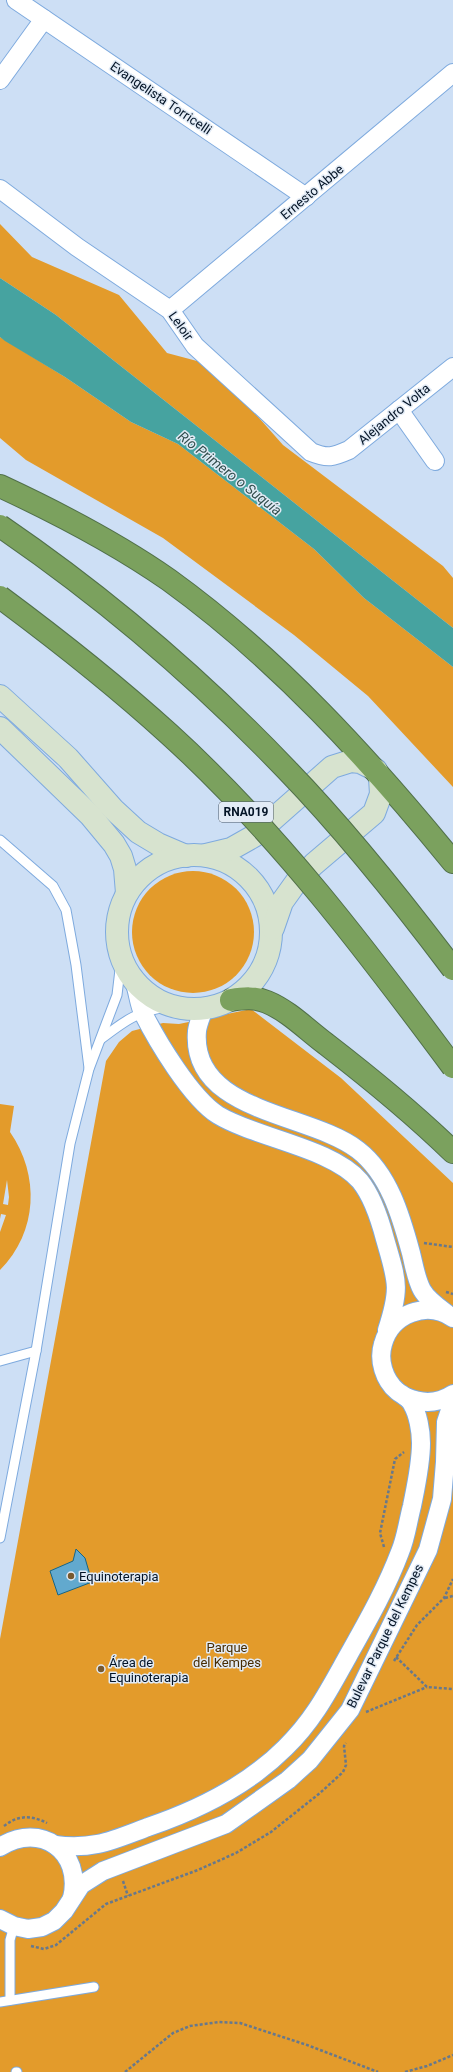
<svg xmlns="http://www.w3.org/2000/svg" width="453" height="2072" font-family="Roboto,sans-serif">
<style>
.green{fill:#e39b2b;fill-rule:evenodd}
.water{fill:#46a3a0}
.building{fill:#62a9ce;stroke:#176586}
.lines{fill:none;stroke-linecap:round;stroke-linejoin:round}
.lane-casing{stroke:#7eaade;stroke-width:11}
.street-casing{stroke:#7eaade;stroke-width:20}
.secondary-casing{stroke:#7eaade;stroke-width:24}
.highway-casing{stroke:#51704a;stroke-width:24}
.path{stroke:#67788c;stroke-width:2.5;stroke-dasharray:3 2;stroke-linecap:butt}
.lane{stroke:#fff;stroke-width:9}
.street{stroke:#fff;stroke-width:18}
.secondary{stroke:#d7e3cf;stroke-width:22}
.highway{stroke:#7ba15e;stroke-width:22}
.highway-bridge-casing{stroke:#51704a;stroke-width:24;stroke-linecap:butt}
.highway-bridge{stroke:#7ba15e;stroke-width:22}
.poi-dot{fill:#78592e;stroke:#e2ebf6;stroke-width:1.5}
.labels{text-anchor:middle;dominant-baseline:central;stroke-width:3;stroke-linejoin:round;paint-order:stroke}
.shield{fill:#e2ebf6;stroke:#475464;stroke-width:1}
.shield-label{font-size:12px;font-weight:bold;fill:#041426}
.street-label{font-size:13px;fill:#041426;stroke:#e2ebf6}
.poi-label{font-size:13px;fill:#041426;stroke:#e2ebf6;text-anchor:start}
.park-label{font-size:13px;fill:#482c00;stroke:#e2ebf6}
.water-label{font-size:14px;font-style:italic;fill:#314e4d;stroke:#e2ebf6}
</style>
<rect width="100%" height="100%" fill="#cddff5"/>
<g class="green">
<polygon points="0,224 32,257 119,295 167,353 212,365 283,445 443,566 453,578 453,628 56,315 0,278"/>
<polygon points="0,337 65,377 131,422 178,444 314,549 364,598 453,667 453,787 368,696 294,635 163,538 26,460 0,438"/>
<circle cx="193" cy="932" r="61"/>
<polygon points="251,1009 341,1078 453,1183 453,2072 0,2072 0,1639 106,1061 119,1042 132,1031 163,1023 179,1024"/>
<path d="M0 1104 14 1106 10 1132C40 1175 38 1232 0 1270V1232L6 1215 1 1214 0 1219ZM7 1180 9 1197 8 1205 3 1204Z"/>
</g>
<polygon class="water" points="0,278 56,315 453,628 453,667 364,598 314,549 178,444 131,422 65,377 5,341 0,337"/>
<polygon class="building" points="76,1549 85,1558 92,1582 58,1595 50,1571 73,1561"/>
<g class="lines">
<g class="lane-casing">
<g id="lane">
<polyline points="0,840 53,886 66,910 76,965 89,1068"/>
<path d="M101 1039C127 1019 138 1011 172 1006"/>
<polyline points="0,1361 36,1351"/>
<polyline points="0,1538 36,1351 70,1144 89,1069 117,995 121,961"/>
<polyline points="10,2000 10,1940 14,1926"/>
<polyline points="0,2002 94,1987"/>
<polyline points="16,2072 17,2072"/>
</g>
</g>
<g class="street-casing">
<g id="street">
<polyline points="16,0 306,197"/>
<polyline points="0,80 44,19"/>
<path d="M0 189 77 247 170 310 195 346 311 452C328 459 333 457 349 450L453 367"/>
<polyline points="170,310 453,73"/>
<polyline points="399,410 435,461"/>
<path d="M135 984C138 993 139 1004 143 1013 157 1041 191 1098 218 1115 256 1138 332 1148 360 1181 373 1197 380 1220 385 1239 397 1281 401 1287 387 1330"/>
<path d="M204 1008C202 1015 198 1023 197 1031 190 1113 311 1113 358 1150 389 1174 401 1216 411 1253 414 1265 416 1279 422 1290 427 1299 438 1307 446 1313"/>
<path d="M406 1397C422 1404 438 1404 453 1394"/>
<path d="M55 1845C94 1850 113 1840 148 1827 198 1810 247 1786 285 1748 314 1720 329 1690 348 1656 367 1622 386 1589 400 1552 406 1538 408 1521 412 1506 416 1486 421 1464 421 1443 421 1431 418 1414 412 1404 409 1398 402 1395 397 1391 384 1380 378 1360 383 1344 391 1314 427 1300 453 1318"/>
<path d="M0 1847C41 1821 83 1852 72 1898"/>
<polyline points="0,1919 14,1926 28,1929 42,1927 54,1921 64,1911 81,1885 103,1871 226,1824 288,1780 310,1760 350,1710 428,1550 442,1499 445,1462 446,1422 453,1401"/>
</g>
</g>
<g class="secondary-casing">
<g id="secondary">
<polyline points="0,696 68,758 113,809 138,832 158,844 186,856"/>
<polyline points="0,728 90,815 114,844 121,856 125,869 127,893"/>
<circle cx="194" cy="932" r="77"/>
<polyline points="206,855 231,849 254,836 332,767 351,761 360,762 376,770 380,778 381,794 374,813 314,864 297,881 282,902 273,928"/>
</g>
</g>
<g class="highway-casing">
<g id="highway">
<path d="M0 486C58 513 116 543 169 580 277 658 369 759 453 862"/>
<path d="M231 1000C244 998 255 997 267 1002 289 1011 307 1030 326 1044 370 1078 413 1113 453 1152"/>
</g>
</g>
<g class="path">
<polyline points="424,1243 453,1247"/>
<polyline points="446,1292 453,1294"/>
<polyline points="384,1547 380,1533 395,1459 404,1452"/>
<polyline points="445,1598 453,1596"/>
<polyline points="396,1657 427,1687 453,1689"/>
<polyline points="394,1661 417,1625 444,1598 453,1579"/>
<polyline points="366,1712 427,1687"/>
<path d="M4 1826C18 1815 31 1815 47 1823"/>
<polyline points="123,1881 128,1896"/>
<polyline points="31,1946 44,1949 56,1945 106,1904 198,1870 236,1853 271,1832 320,1793 343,1772 346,1765 344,1746 346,1743"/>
<polyline points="125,2072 173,2033 190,2026 219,2022 240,2023 307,2045 378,2072"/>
<polyline points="405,2072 427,2066 453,2055"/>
</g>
<use href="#lane" class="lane"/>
<use href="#street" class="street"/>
<use href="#secondary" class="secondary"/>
<use href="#highway" class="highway"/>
<g class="highway-bridge-casing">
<g id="highway-bridge">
<path d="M0 526C104 597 200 679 287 770 347 832 401 900 453 969"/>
<path d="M0 597C58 640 115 685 169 734 277 832 366 950 453 1067"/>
</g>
</g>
<use href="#highway-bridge" class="highway-bridge"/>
</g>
<g class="poi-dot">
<circle cx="71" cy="1576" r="4"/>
<circle cx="101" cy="1669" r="4"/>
</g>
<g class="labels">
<rect class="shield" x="219" y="802" width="54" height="20" rx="3"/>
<g class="shield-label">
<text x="246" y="812">RNA019</text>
</g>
<g class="street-label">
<text transform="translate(161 98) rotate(34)">Evangelista Torricelli</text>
<text transform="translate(312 192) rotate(-40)">Ernesto Abbe</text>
<text transform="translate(181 326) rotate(54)">Leloir</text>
<text transform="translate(394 414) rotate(-39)">Alejandro Volta</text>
<text transform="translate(385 1636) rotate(-64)">Bulevar Parque del Kempes</text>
</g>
<g class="poi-label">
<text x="79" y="1576">Equinoterapia</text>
<text x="109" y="1662">Área de<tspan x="109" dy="15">Equinoterapia</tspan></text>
</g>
<g class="park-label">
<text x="227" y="1647">Parque<tspan x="227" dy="15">del Kempes</tspan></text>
</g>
<g class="water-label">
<text transform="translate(230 473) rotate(38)">Río Primero o Suquía</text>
</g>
</g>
</svg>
